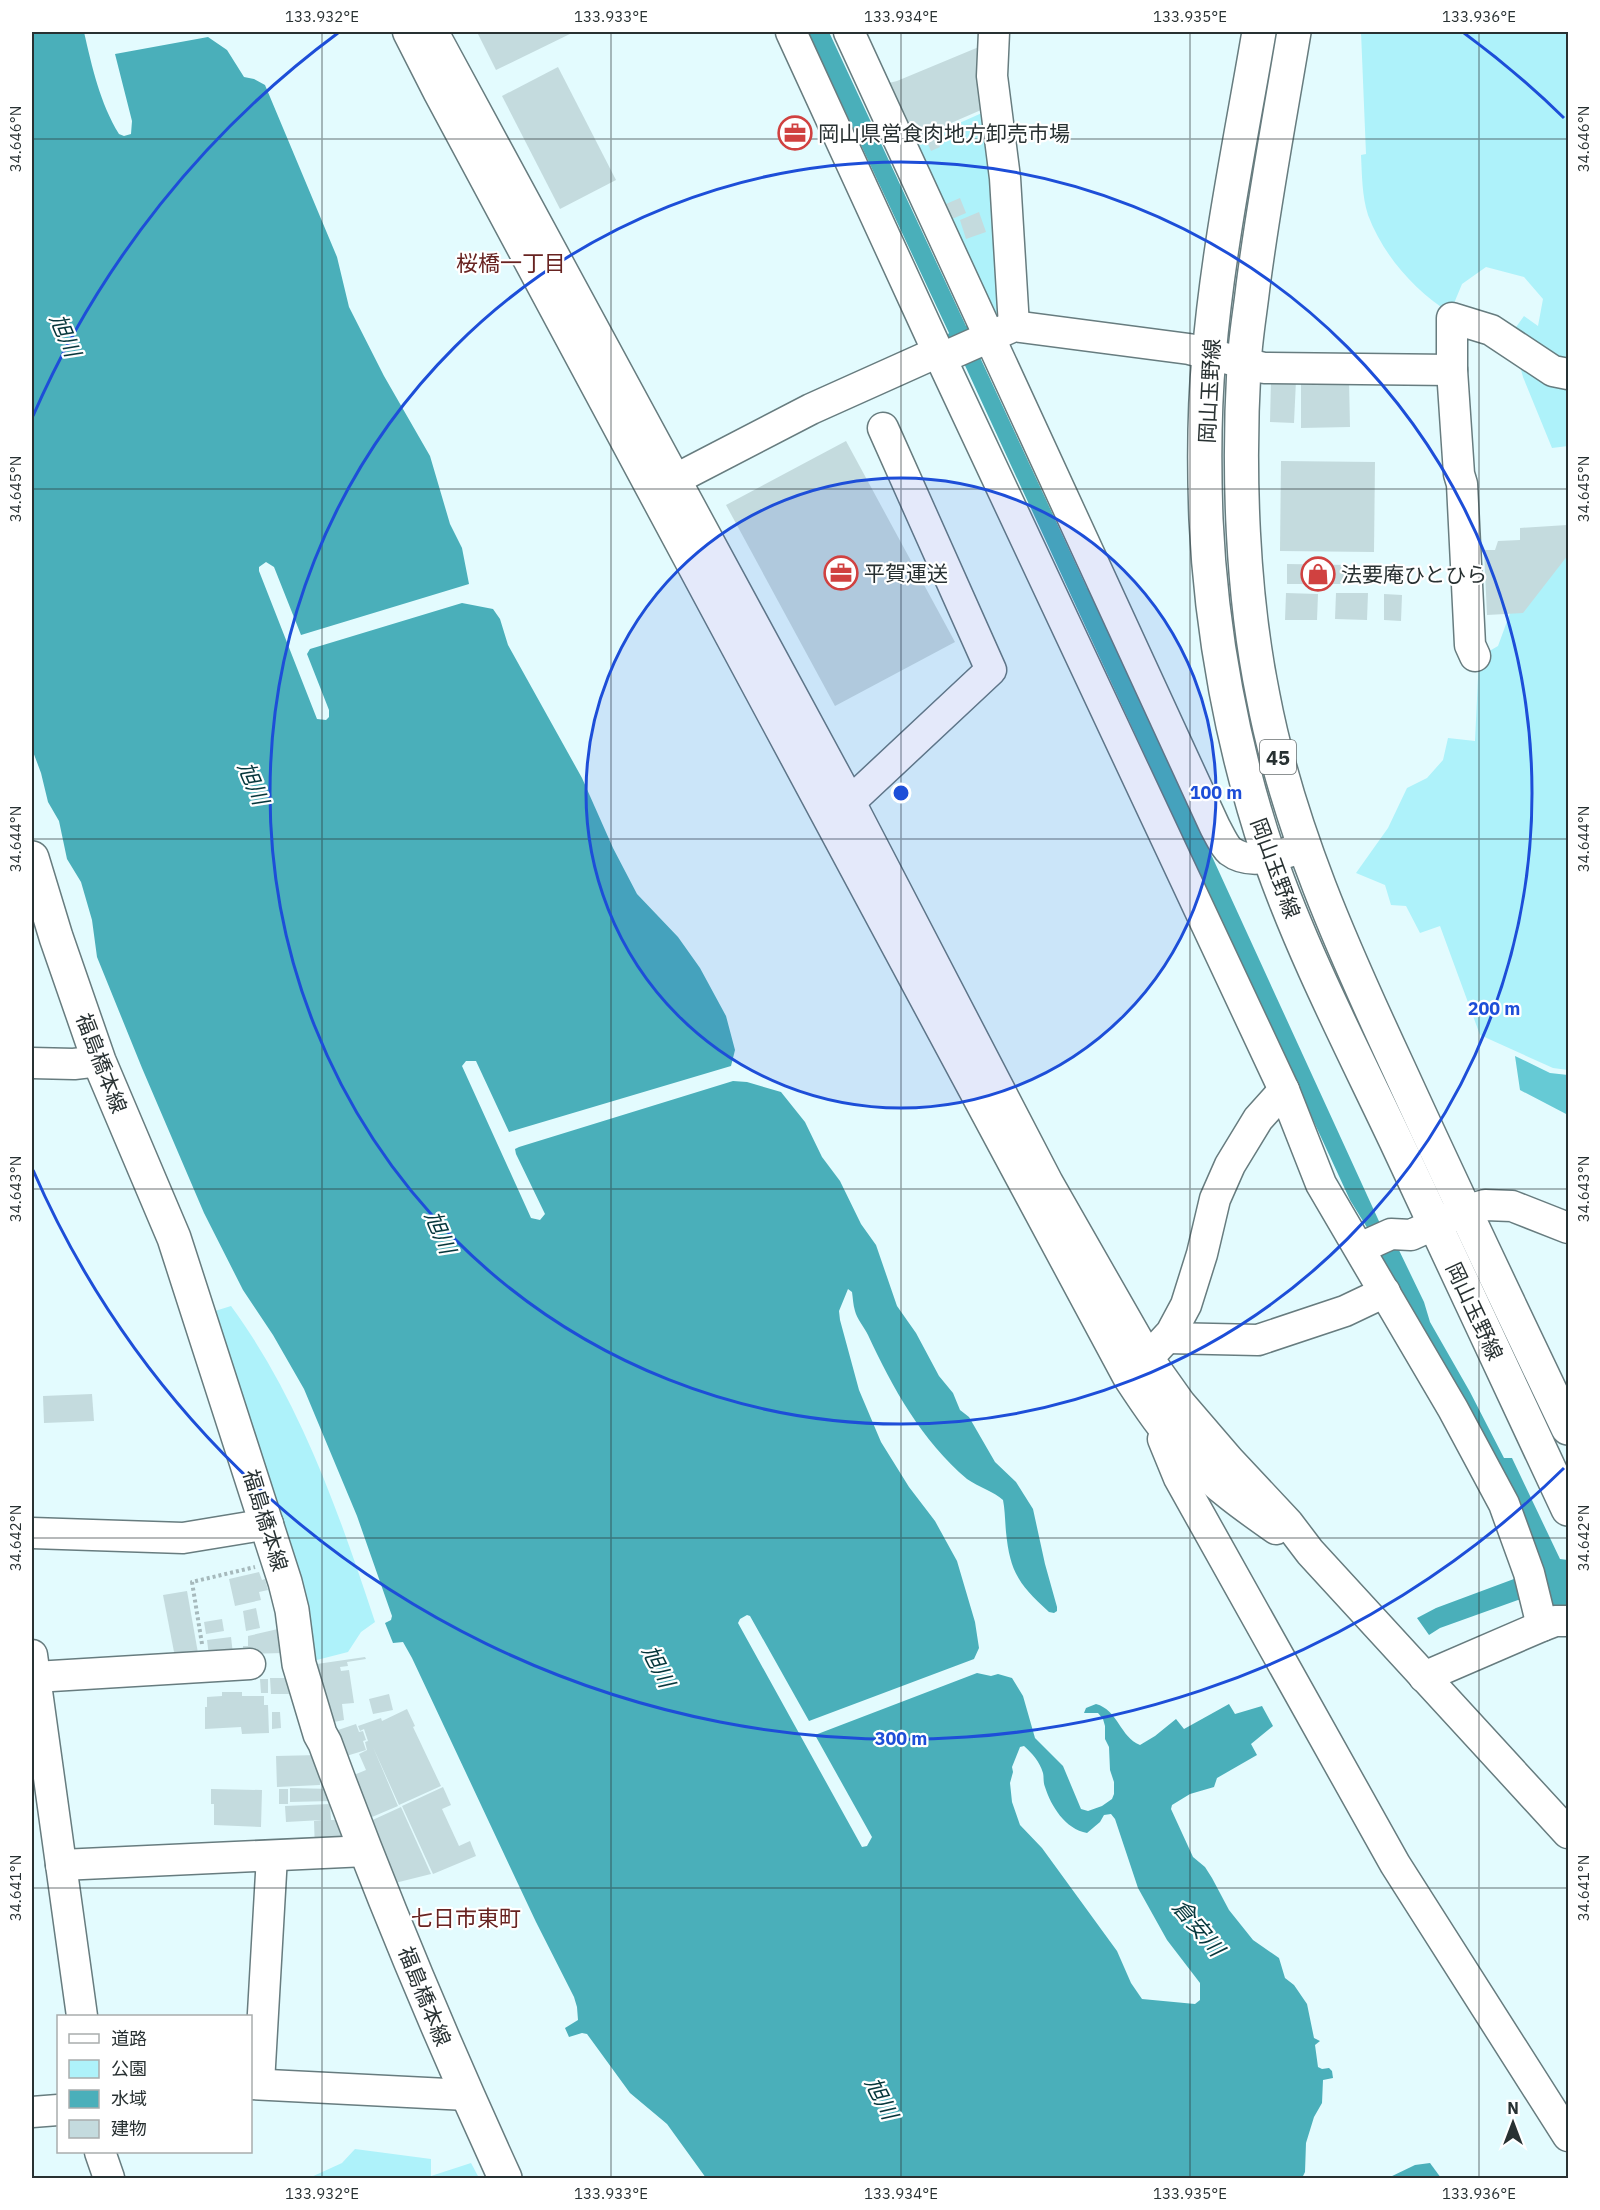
<svg xmlns="http://www.w3.org/2000/svg" width="1600" height="2210" font-family="'IBM Plex Sans','Noto Sans JP',sans-serif">
<style>
.green{fill:#aef2fa}
.forest{fill:#66cad5}
.water{fill:#4aafba;fill-rule:evenodd}
.building{fill:#c4dbde}
.lines{fill:none;stroke-linecap:round;stroke-linejoin:round}
.minor-casing{stroke:#677c7f;stroke-width:33}
.major-casing{stroke:#677c7f;stroke-width:36}
.path{stroke:#a6b9bc;stroke-width:4;stroke-dasharray:3 3;stroke-linecap:butt}
.minor{stroke:#fff;stroke-width:30}
.major{stroke:#fff;stroke-width:33}
.ticks{fill:none;stroke:#283132;stroke-width:1.5;stroke-opacity:0.45}
.ring{fill:none;stroke:#1d4ed8;stroke-width:3}
.labels{text-anchor:middle;dominant-baseline:central;stroke-width:4.5;stroke-linejoin:round;paint-order:stroke}
.shield{fill:#fff;stroke:#686f70;stroke-width:1.5}
.shield-label{font-size:20px;font-weight:bold;fill:#283132}
.poi-label{font-size:21px;fill:#283132;stroke:#fff;text-anchor:start}
.street-label{font-size:21px;fill:#283132;stroke:#fff}
.neighbourhood-label{font-size:22px;fill:#682321;stroke:#fff}
.water-label{font-size:22px;font-style:italic;fill:#06373c;stroke:#fff}
.centre{fill:#1d4ed8;stroke:#fff;stroke-width:3}
.ring-label{font-size:18px;text-anchor:middle;font-weight:bold;fill:#1d4ed8;stroke:#fff;stroke-width:4.5;stroke-linejoin:round;paint-order:stroke}
.neatline{fill:none;stroke:#283132;stroke-width:2}
.ticks-label{font-size:15px;text-anchor:middle;fill:#283132}
</style>
<rect width="100%" height="100%" fill="#e3fbfe"/>
<g class="green">
<path d="M1361 32H1568V446L1552 448 1523 377 1511 334 1524 316 1538 326 1543 299 1524 277 1486 267 1462 284 1450 313C1414 290 1383 255 1368 215 1362 196 1362 175 1361 155L1366 154Z"/>
<polygon points="991,109 999,313 995,313 912,144"/>
<polygon points="1568,535 1568,1070 1553,1068 1480,1035 1440,926 1420,933 1406,906 1391,905 1385,885 1356,873 1388,828 1407,788 1427,778 1443,760 1448,738 1475,741 1479,657 1498,646 1513,605"/>
<path d="M231 1306C300 1400 339 1513 375 1622L361 1632 348 1652 305 1663 308 1602 215 1311Z"/>
<polygon points="355,2149 431,2159 431,2176 471,2163 479,2178 309,2178 342,2163"/>
</g>
<polygon class="forest" points="1515,1056 1550,1073 1568,1075 1568,1115 1520,1090"/>
<g class="water">
<path d="M32 32H84C92 67 100 103 119 134L124 136 131 134 132 121 115 54 208 37 227 50 244 77 254 79 265 85 337 257 349 307 384 376 430 456 450 524 462 548 469 584 301 635 274 567 266 562 259 567V571L317 719 326 720 329 717V710L307 654 310 649 462 603 493 609 500 619 508 645 582 778 613 848 637 894 678 937 700 968 726 1016 735 1050 731 1066 509 1132 476 1061H466L462 1066 531 1218 540 1220 545 1214 516 1154 515 1149 519 1147 733 1081 747 1082 781 1092 805 1122 822 1157 840 1181 861 1224 876 1245 897 1306 916 1333 939 1376 953 1393 960 1410 969 1417 995 1462 1016 1482 1033 1509 1045 1564 1057 1607V1611L1054 1613 1049 1612C1019 1585 1010 1572 1006 1532 1005 1521 1005 1510 1003 1500 995 1492 978 1487 967 1479 922 1441 892 1387 868 1335 864 1327 857 1319 855 1311 853 1305 853 1298 852 1292L848 1289 839 1311 840 1320 859 1390 881 1442 909 1487 935 1521 957 1561 975 1622 979 1648 974 1659 809 1721 750 1616 747 1615 740 1619 738 1623 862 1847 867 1846 872 1837 815 1735 977 1673 991 1676 998 1674 1012 1678 1023 1696 1035 1738 1063 1766 1081 1809 1088 1811 1102 1806 1112 1799 1114 1794V1782L1110 1770 1109 1747 1105 1739V1726L1103 1719 1098 1713H1084L1086 1708 1096 1704C1118 1710 1120 1737 1140 1745L1155 1736 1176 1719 1184 1729 1229 1704 1235 1714 1262 1706 1273 1726 1251 1744 1257 1755 1217 1778 1214 1787 1190 1794 1172 1805 1171 1809 1193 1857 1205 1867 1212 1878 1229 1910 1253 1940 1279 1958 1285 1978 1294 1985 1307 2004 1314 2038 1320 2041 1315 2045 1318 2067 1322 2069 1329 2068 1332 2071 1333 2078 1323 2080 1322 2103 1314 2117 1306 2143 1305 2172 1302 2178H706L667 2124 630 2093 587 2034 582 2033 569 2037 565 2028 578 2020 577 2007 574 1997 536 1922 412 1658 403 1642 393 1643 385 1623 391 1620 392 1616 357 1516 304 1389 273 1335 243 1290 204 1213 142 1068 97 957 92 920 81 882 67 859 59 821 48 802 41 773 32 749ZM1024 1746C1032 1753 1040 1762 1043 1773 1044 1777 1043 1782 1045 1787 1051 1806 1065 1829 1087 1833L1100 1822 1104 1815 1111 1814 1115 1819 1138 1888 1167 1940 1200 1983V2000L1195 2004 1142 1999 1131 1983 1117 1951 1042 1848 1020 1825 1012 1802 1010 1783 1013 1772 1012 1767 1020 1747Z"/>
<polygon points="808,32 829,32 966,326 972,327 978,353 1087,588 1095,593 1098,600 1096,603 1383,1230 1396,1244 1424,1302 1430,1322 1470,1392 1504,1458 1512,1458 1560,1559 1568,1560 1568,1610 1552,1607 1548,1598 1518,1600 1440,1628 1429,1635 1417,1618 1436,1608 1538,1570 1373,1254 1371,1234 1350,1200 962,359 945,339 949,333"/>
<polygon points="1430,2163 1441,2178 1388,2178 1415,2165"/>
</g>
<g class="building">
<polygon points="477,32 574,32 496,70"/>
<polygon points="986,44 988,107 914,139 889,83 897,81"/>
<polygon points="558,67 616,180 560,209 502,96"/>
<polygon points="935,135 940,147 931,151 926,140"/>
<polygon points="960,198 966,213 952,219 946,204"/>
<polygon points="979,212 986,232 966,239 960,220"/>
<polygon points="1271,380 1296,380 1294,423 1270,422"/>
<polygon points="1301,380 1349,380 1350,427 1301,428"/>
<polygon points="846,441 955,642 835,706 726,505"/>
<polygon points="1281,461 1375,462 1374,552 1280,551"/>
<polygon points="1567,525 1568,555 1523,613 1487,615 1484,550 1495,550 1498,541 1520,540 1520,528"/>
<polygon points="1287,564 1348,565 1348,584 1287,584"/>
<polygon points="1286,593 1318,594 1317,620 1285,620"/>
<polygon points="1336,593 1368,593 1367,620 1335,619"/>
<polygon points="1384,594 1402,595 1401,621 1384,620"/>
<polygon points="92,1394 94,1421 44,1423 43,1396"/>
<polygon points="259,1572 262,1580 265,1579 268,1590 259,1592 261,1600 235,1606 229,1579"/>
<polygon points="187,1591 198,1653 175,1657 163,1595"/>
<polygon points="256,1608 260,1628 246,1631 243,1611"/>
<polygon points="222,1619 224,1631 206,1634 204,1622"/>
<polygon points="278,1629 278,1639 283,1639 283,1653 243,1654 243,1646 248,1646 248,1636"/>
<polygon points="231,1637 233,1654 209,1656 207,1640"/>
<polygon points="365,1657 366,1659 347,1662 348,1666 340,1667 341,1671 349,1670 354,1703 342,1704 344,1720 324,1724 310,1665"/>
<polygon points="270,1678 288,1678 289,1694 271,1694"/>
<polygon points="260,1679 268,1679 268,1693 261,1693"/>
<polygon points="222,1692 242,1692 242,1696 264,1696 264,1705 268,1705 269,1733 242,1734 241,1727 205,1729 205,1707 207,1707 207,1697 222,1696"/>
<polygon points="389,1694 393,1710 373,1714 369,1699"/>
<polygon points="407,1709 415,1726 413,1727 441,1786 399,1805 373,1747 398,1806 365,1820 349,1777 366,1770 359,1754 367,1750 365,1742 368,1741 364,1729 360,1731 358,1726 381,1718 382,1721"/>
<polygon points="272,1712 280,1712 281,1728 272,1729"/>
<polygon points="356,1724 359,1732 363,1731 366,1740 363,1741 366,1750 343,1757 335,1731"/>
<polygon points="319,1755 320,1785 277,1787 276,1756"/>
<polygon points="443,1787 451,1805 442,1809 459,1846 470,1841 476,1856 433,1874 402,1806"/>
<polygon points="290,1788 331,1789 331,1801 290,1802"/>
<polygon points="211,1789 262,1790 261,1827 214,1825 214,1804 211,1804"/>
<rect x="279" y="1789" width="9" height="15"/>
<polygon points="330,1804 331,1820 340,1820 345,1832 340,1843 315,1851 314,1821 322,1820 286,1822 285,1806"/>
<polygon points="401,1807 431,1874 391,1884 366,1823"/>
</g>
<g class="lines">
<g class="minor-casing">
<g id="minor">
<path d="M408 32 439 93 1128 1377C1147 1406 1166 1434 1190 1459 1215 1486 1246 1508 1276 1529"/>
<polyline points="433,32 850,802 1048,1183 1148,1358 1180,1403 1229,1460 1288,1523 1310,1552 1568,1833"/>
<polyline points="791,32 938,352 1284,1090 1321,1184 1453,1409 1504,1504 1529,1573 1542,1626"/>
<path d="M849 32 1215 827C1219 834 1224 846 1230 851 1251 867 1282 854 1304 847"/>
<polyline points="994,32 992,76 1005,178 1014,326"/>
<polyline points="942,358 1014,326 1189,349 1264,368 1452,370"/>
<polyline points="676,479 811,409 938,352"/>
<polyline points="1475,656 1470,645 1462,484 1459,474 1452,370 1452,318 1491,330 1553,371 1568,374"/>
<polyline points="850,802 991,670 883,428"/>
<polyline points="32,1063 74,1064 99,1061"/>
<polyline points="1360,1248 1391,1234 1411,1235 1464,1211 1485,1205 1512,1206 1568,1228"/>
<polyline points="1167,1338 1258,1340 1345,1311 1385,1292"/>
<polyline points="1148,1358 1171,1333 1186,1305 1202,1254 1215,1199 1230,1165 1258,1119 1284,1090"/>
<polyline points="1163,1439 1179,1478 1395,1864 1568,2136"/>
<polyline points="32,1533 183,1538 268,1524"/>
<polyline points="32,1655 82,2016"/>
<polyline points="35,1677 250,1664"/>
<polyline points="1424,1677 1542,1626 1555,1621 1568,1621"/>
<polyline points="61,1865 366,1851"/>
<polyline points="259,2083 272,1856"/>
<polyline points="250,2084 467,2095"/>
<polyline points="32,2112 58,2110"/>
<polyline points="100,2152 109,2178"/>
</g>
</g>
<g class="major-casing">
<g id="major">
<path d="M1259 32C1241 138 1218 248 1209 356 1204 410 1204 465 1206 519 1211 632 1233 750 1269 856 1303 954 1352 1048 1396 1141 1453 1264 1511 1386 1568 1509"/>
<path d="M1294 32C1280 116 1264 201 1253 286 1250 313 1245 340 1244 366 1238 472 1242 593 1263 696 1288 827 1343 949 1399 1069 1454 1189 1511 1309 1568 1428"/>
<path d="M32 858 56 937 99 1061 174 1238 285 1582 292 1610 299 1664 320 1734 325 1743C379 1890 440 2036 505 2178"/>
</g>
</g>
<polyline class="path" points="202,1644 192,1582 255,1567"/>
<use href="#minor" class="minor"/>
<use href="#major" class="major"/>
</g>
<path class="ticks" d="M33 32V2178M322 32V2178M611 32V2178M901 32V2178M1190 32V2178M1479 32V2178M32 139H1568M32 489H1568M32 839H1568M32 1189H1568M32 1538H1568M32 1888H1568"/>
<circle cx="901" cy="793" r="315" fill="#1d4ed8" fill-opacity=".12"/>
<g class="ring">
<circle cx="901" cy="793" r="315"/>
<circle cx="901" cy="793" r="631"/>
<path d="M1564 1468A946 946 0 0 1 33 1170M33 416A946 946 0 0 1 338 33M1464 33A946 946 0 0 1 1564 118"/>
</g>
<defs>
<g id="office-ring" transform="scale(1.725)"><circle r="9.5" fill="#fff" stroke="#d04140" stroke-width="1.5"/><path d="M-6-3h4V-5.5h4V-3h4V5H-6ZM-1-4.5V-3h2v-1.5ZM-6 0V1H6V0Z" fill="#d04140"/></g>
<g id="shop-ring" transform="scale(1.725)"><circle r="9.5" fill="#fff" stroke="#d04140" stroke-width="1.5"/><path d="M-5-2.5h2.3a2.7 3.5 0 0 1 5.4 0H5L5.5 6h-11ZM-1.5-2.5h3a1.5 2.3 0 0 0-3 0Z" fill="#d04140"/></g>
</defs>
<g fill-rule="evenodd">
<use href="#office-ring" x="795" y="133"/>
<use href="#office-ring" x="841" y="573"/>
<use href="#shop-ring" x="1318" y="574"/>
</g>
<g class="labels">
<rect class="shield" x="1260" y="740" width="36" height="34" rx="4.5"/>
<g class="shield-label">
<text x="1278" y="757">45</text>
</g>
<g class="poi-label">
<text x="818" y="133">岡山県営食肉地方卸売市場</text>
<text x="864" y="573">平賀運送</text>
<text x="1341" y="574">法要庵ひとひら</text>
</g>
<g class="street-label">
<text transform="translate(1209 391) rotate(-87)">岡山玉野線</text>
<text transform="translate(1276 868) rotate(70)">岡山玉野線</text>
<text transform="translate(102 1063) rotate(69)">福島橋本線</text>
<text transform="translate(1475 1311) rotate(65)">岡山玉野線</text>
<text transform="translate(266 1520) rotate(73)">福島橋本線</text>
<text transform="translate(425 1996) rotate(68)">福島橋本線</text>
</g>
<g class="neighbourhood-label">
<text x="511" y="262">桜橋一丁目</text>
<text x="466" y="1917">七日市東町</text>
</g>
<g class="water-label">
<text transform="translate(66 335) rotate(67)">旭川</text>
<text transform="translate(254 783) rotate(67)">旭川</text>
<text transform="translate(441 1232) rotate(67)">旭川</text>
<text transform="translate(659 1666) rotate(63)">旭川</text>
<text transform="translate(1199 1927) rotate(50)">倉安川</text>
<text transform="translate(882 2098) rotate(63)">旭川</text>
</g>
</g>
<circle cx="901" cy="793" r="9" class="centre"/>
<g class="ring-label">
<text x="1216" y="799">100 m</text>
<text x="1494" y="1015">200 m</text>
<text x="901" y="1745">300 m</text>
</g>
<rect width="1600" height="2210" fill="none" stroke="#ffffff" stroke-width="66"/>
<rect x="57" y="2015" width="195" height="138" fill="#ffffff" stroke="#a9adad" stroke-width="1.5"/>
<rect x="69" y="2034" width="30" height="9" fill="#ffffff" stroke="#a9adad" stroke-width="1.5"/>
<text x="111" y="2045" font-size="18" fill="#283132">道路</text>
<rect x="69" y="2060" width="30" height="18" fill="#aef2fa" stroke="#a9adad" stroke-width="1.5"/>
<text x="111" y="2075" font-size="18" fill="#283132">公園</text>
<rect x="69" y="2090" width="30" height="18" fill="#4aafba" stroke="#a9adad" stroke-width="1.5"/>
<text x="111" y="2105" font-size="18" fill="#283132">水域</text>
<rect x="69" y="2120" width="30" height="18" fill="#c4dbde" stroke="#a9adad" stroke-width="1.5"/>
<text x="111" y="2135" font-size="18" fill="#283132">建物</text>
<g transform="translate(1513 2123)" stroke="#ffffff" stroke-width="4.5" paint-order="stroke">
<path d="M0-4.5L10 22L0 15L-10 22Z" fill="#283132"/>
<text y="-9" font-size="16" font-weight="bold" text-anchor="middle" fill="#283132">N</text>
</g>
<rect x="33" y="33" width="1534" height="2144" class="neatline"/>
<g class="ticks-label">
<text x="322" y="22">133.932°E</text>
<text x="611" y="22">133.933°E</text>
<text x="901" y="22">133.934°E</text>
<text x="1190" y="22">133.935°E</text>
<text x="1479" y="22">133.936°E</text>
<text transform="translate(16 139) rotate(-90)" y="5">34.646°N</text>
<text transform="translate(1584 139) rotate(-90)" y="5">34.646°N</text>
<text transform="translate(16 489) rotate(-90)" y="5">34.645°N</text>
<text transform="translate(1584 489) rotate(-90)" y="5">34.645°N</text>
<text transform="translate(16 839) rotate(-90)" y="5">34.644°N</text>
<text transform="translate(1584 839) rotate(-90)" y="5">34.644°N</text>
<text transform="translate(16 1189) rotate(-90)" y="5">34.643°N</text>
<text transform="translate(1584 1189) rotate(-90)" y="5">34.643°N</text>
<text transform="translate(16 1538) rotate(-90)" y="5">34.642°N</text>
<text transform="translate(1584 1538) rotate(-90)" y="5">34.642°N</text>
<text transform="translate(16 1888) rotate(-90)" y="5">34.641°N</text>
<text transform="translate(1584 1888) rotate(-90)" y="5">34.641°N</text>
<text x="322" y="2199">133.932°E</text>
<text x="611" y="2199">133.933°E</text>
<text x="901" y="2199">133.934°E</text>
<text x="1190" y="2199">133.935°E</text>
<text x="1479" y="2199">133.936°E</text>
</g>
</svg>
